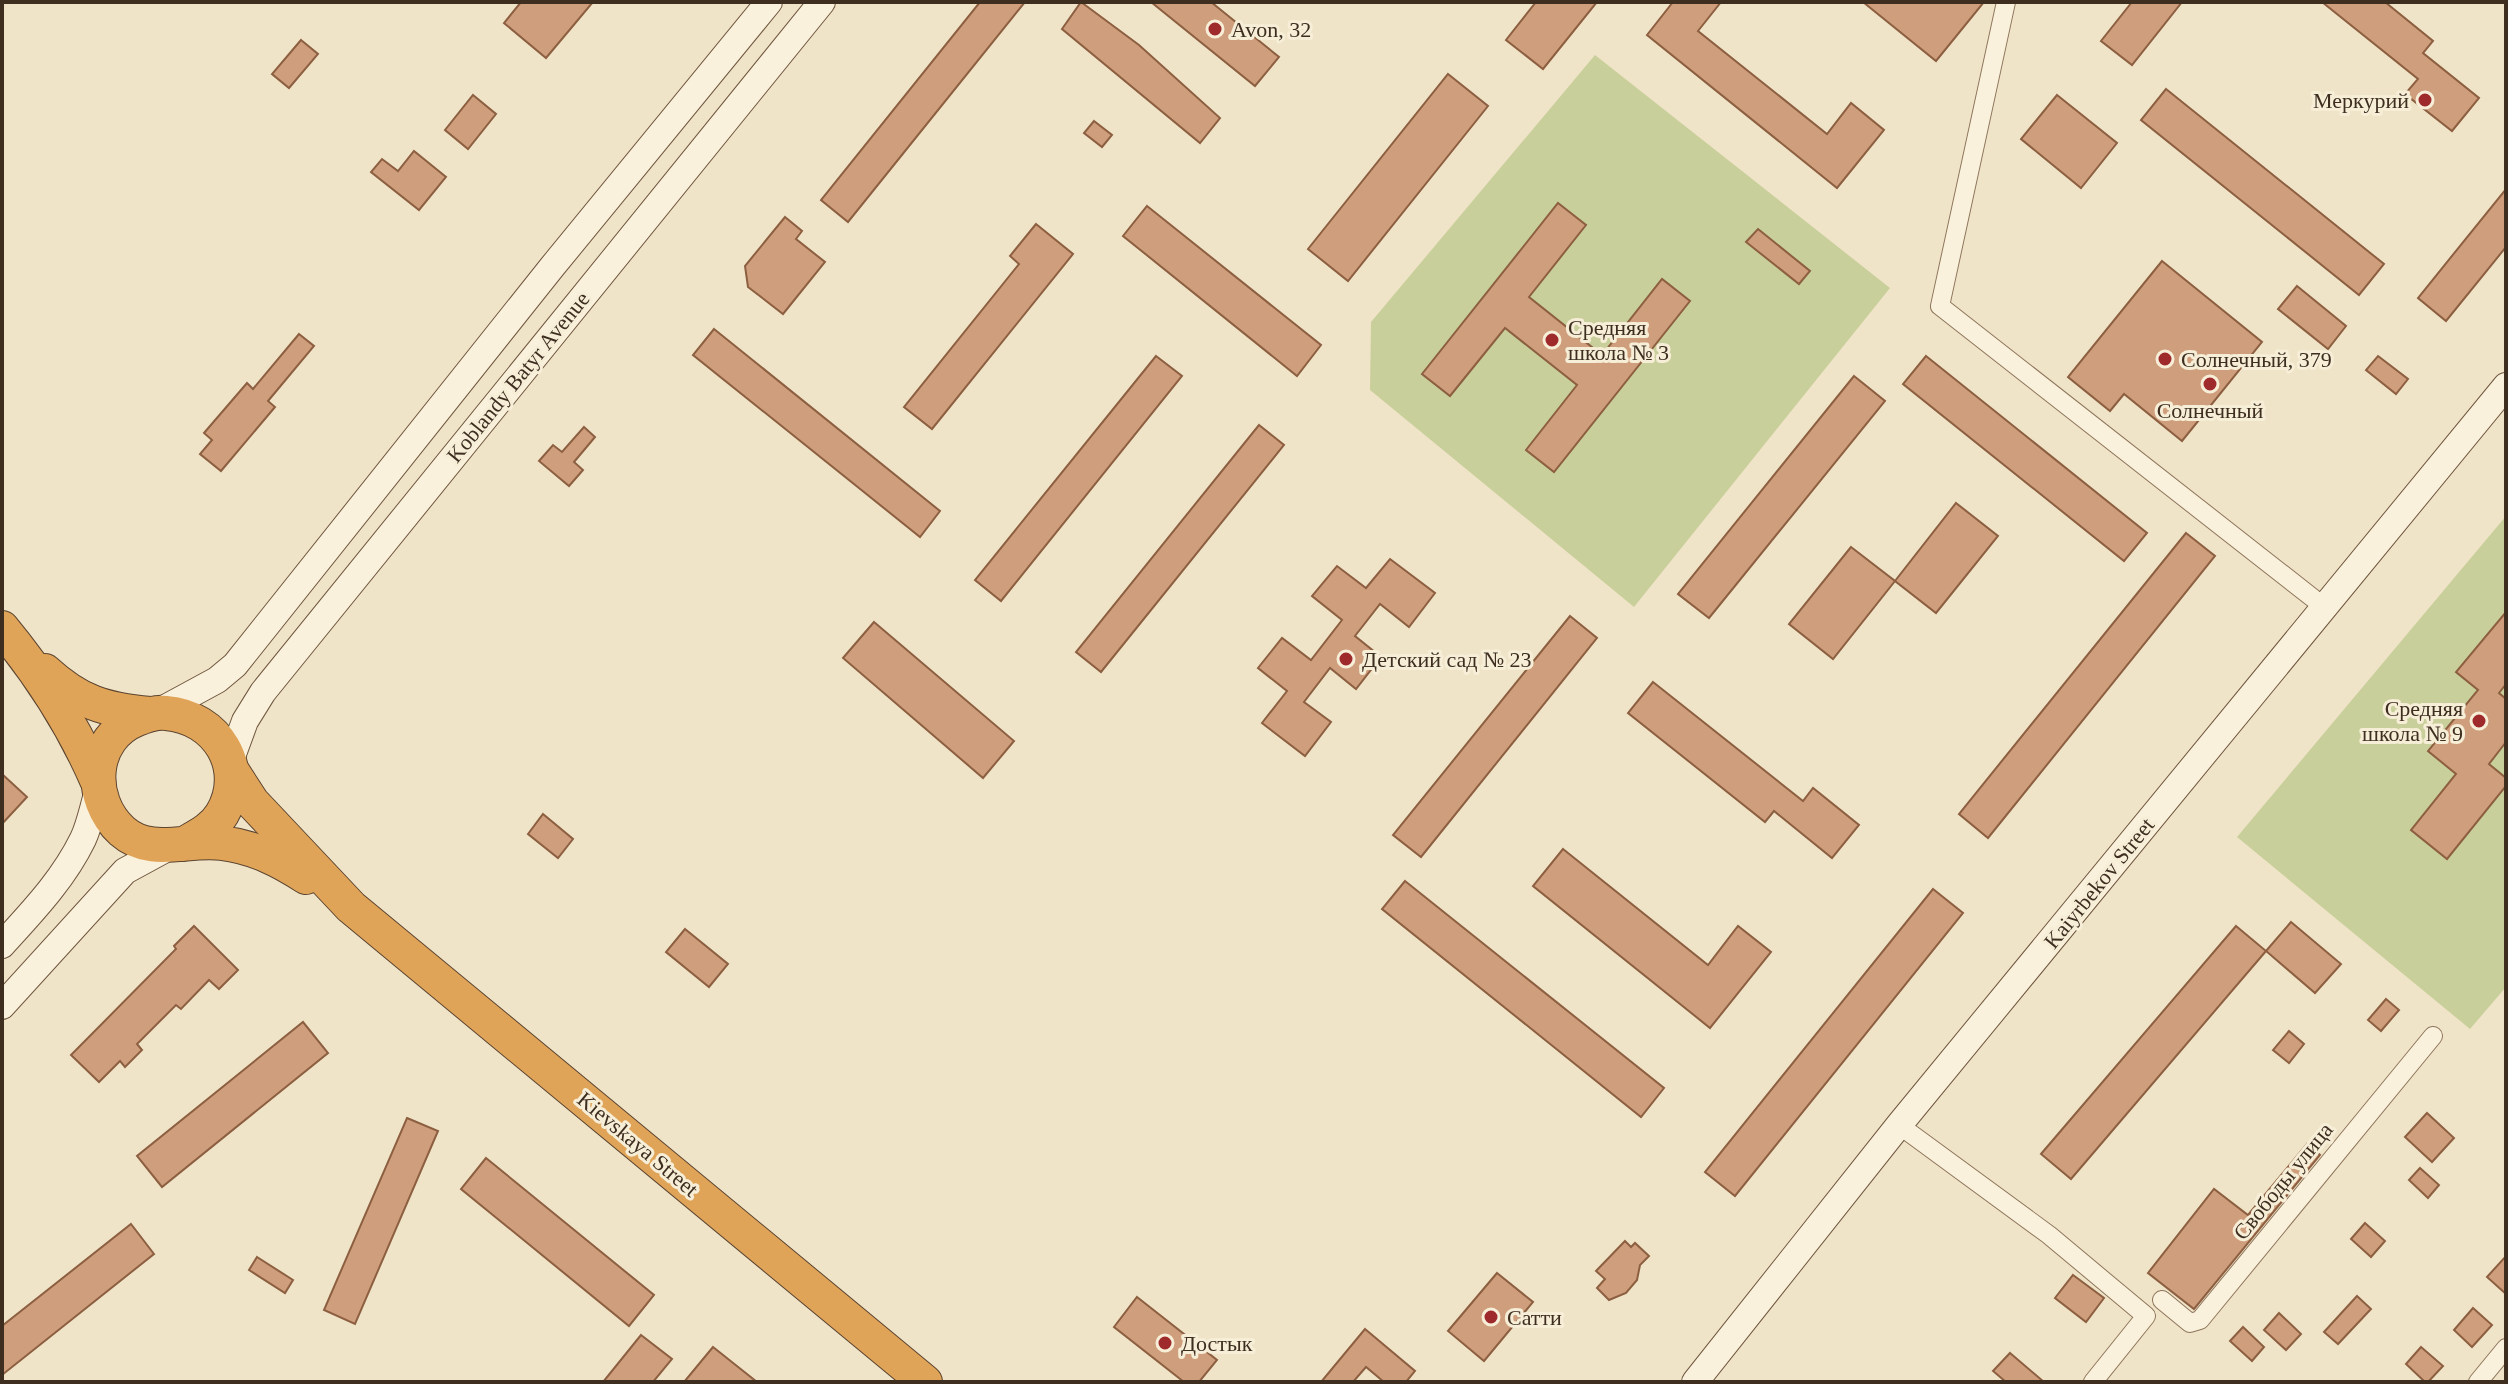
<svg xmlns="http://www.w3.org/2000/svg" width="2508" height="1384" font-family="'Times New Roman',serif">
<style>
.green{fill:#c9cf9b}
.building{fill:#cf9f7d;stroke:#8d5f41;stroke-width:2}
.lines{fill:none;stroke-linecap:round;stroke-linejoin:round}
.street-casing{stroke:#8d765c;stroke-width:20}
.secondary-casing{stroke:#6f573f;stroke-width:28}
.highway-casing{stroke:#5b4430;stroke-width:36}
.street{stroke:#faf1dc;stroke-width:18}
.secondary{stroke:#faf1dc;stroke-width:26}
.highway{stroke:#e0a458;stroke-width:34}
.poi-dot{fill:#9e2a2b;stroke:#f7eed8;stroke-width:3}
.labels{text-anchor:middle;dominant-baseline:central;stroke-width:6;stroke-linejoin:round;paint-order:stroke}
.poi-label{font-size:22px;fill:#3d2e20;stroke:#f7eed8;text-anchor:start}
.street-label{font-size:22px;fill:#3d2e20;stroke:#f7eed8}
</style>
<rect width="100%" height="100%" fill="#f0e4c8"/>
<g class="green">
<polygon points="1595,55 1890,288 1634,607 1370,390 1371,322"/>
<polygon points="2506,516 2506,987 2470,1029 2237,837"/>
</g>
<g class="building">
<polygon points="521,2 593,2 546,58 504,23"/>
<polygon points="980,2 1025,2 848,222 821,200"/>
<polygon points="1081,2 1139,45 1220,118 1200,143 1062,29"/>
<polygon points="1151,2 1211,2 1279,57 1255,86"/>
<polygon points="1536,2 1597,2 1543,69 1506,40"/>
<polygon points="1673,2 1721,2 1698,31 1827,134 1851,103 1884,130 1837,188 1647,35"/>
<polygon points="1863,2 1984,2 1936,61"/>
<polygon points="2132,2 2182,2 2132,65 2101,41"/>
<polygon points="2322,2 2385,2 2433,41 2423,53 2479,98 2452,131 2405,94 2418,79"/>
<polygon points="301,40 318,54 289,88 272,74"/>
<polygon points="1448,74 1488,106 1348,281 1308,249"/>
<polygon points="2166,89 2384,264 2359,295 2141,120"/>
<polygon points="473,95 496,114 468,149 445,130"/>
<polygon points="2057,95 2117,143 2081,188 2021,139"/>
<polygon points="1094,121 1112,135 1102,147 1084,133"/>
<polygon points="414,151 446,177 419,210 371,172 382,159 398,171"/>
<polygon points="2506,189 2506,247 2446,321 2418,298"/>
<polygon points="1558,203 1586,225 1529,297 1602,355 1662,279 1690,301 1554,472 1526,450 1577,385 1505,328 1450,396 1422,374"/>
<polygon points="1147,206 1321,345 1297,376 1123,236"/>
<polygon points="785,217 802,231 796,239 825,262 783,314 748,287 745,266"/>
<polygon points="1036,224 1073,254 932,429 904,407 1019,264 1010,256"/>
<polygon points="1758,229 1810,271 1799,284 1746,242"/>
<polygon points="2162,261 2262,342 2182,441 2124,394 2110,411 2068,377"/>
<polygon points="2297,286 2346,326 2328,349 2278,309"/>
<polygon points="714,329 940,511 920,537 693,355"/>
<polygon points="299,334 314,346 268,401 275,407 221,471 200,454 212,440 204,433 247,383 253,389"/>
<polygon points="1156,356 1182,376 1001,601 975,580"/>
<polygon points="1926,356 2147,533 2124,561 1903,384"/>
<polygon points="2378,356 2408,379 2396,394 2366,370"/>
<polygon points="1854,376 1885,401 1709,618 1678,594"/>
<polygon points="1259,425 1284,445 1101,672 1076,652"/>
<polygon points="584,427 595,437 574,462 583,470 569,486 539,461 553,445 562,452"/>
<polygon points="1956,503 1998,536 1936,613 1895,581"/>
<polygon points="2186,533 2215,556 1988,838 1959,814"/>
<polygon points="1851,547 1895,581 1833,659 1789,624"/>
<polygon points="1390,559 1435,593 1409,627 1380,604 1355,636 1381,657 1356,689 1330,668 1304,702 1331,722 1305,756 1262,723 1287,691 1258,668 1282,638 1311,660 1342,620 1312,596 1337,566 1366,588"/>
<polygon points="2506,612 2506,684 2499,693 2506,699 2506,742 2489,764 2506,778 2506,786 2447,859 2411,830 2456,774 2428,751 2478,690 2456,672"/>
<polygon points="1570,616 1597,638 1421,857 1393,835"/>
<polygon points="874,622 1014,741 983,778 843,658"/>
<polygon points="1653,682 1803,801 1813,788 1859,825 1832,858 1774,811 1765,822 1628,713"/>
<polygon points="2,774 27,797 2,824"/>
<polygon points="543,814 573,839 558,858 528,834"/>
<polygon points="1563,849 1708,965 1738,926 1771,952 1710,1028 1533,886"/>
<polygon points="1405,881 1664,1088 1641,1117 1382,909"/>
<polygon points="1933,889 1963,913 1735,1196 1705,1172"/>
<polygon points="2291,922 2341,964 2315,993 2266,951"/>
<polygon points="194,926 238,970 219,989 209,980 181,1009 176,1005 137,1044 142,1050 125,1067 120,1061 99,1082 71,1055 176,949 174,946"/>
<polygon points="2236,926 2266,951 2071,1179 2041,1154"/>
<polygon points="685,929 728,964 709,987 666,952"/>
<polygon points="2386,999 2399,1010 2381,1031 2368,1020"/>
<polygon points="303,1022 328,1053 162,1187 137,1156"/>
<polygon points="2289,1031 2304,1044 2289,1063 2273,1050"/>
<polygon points="2427,1113 2454,1138 2432,1162 2405,1137"/>
<polygon points="407,1118 438,1131 355,1324 324,1310"/>
<polygon points="2307,1144 2320,1155 2194,1309 2148,1273 2214,1189 2248,1215"/>
<polygon points="486,1158 654,1295 629,1326 461,1189"/>
<polygon points="2420,1168 2439,1185 2428,1198 2409,1180"/>
<polygon points="2365,1223 2385,1241 2371,1257 2351,1239"/>
<polygon points="131,1224 154,1254 2,1375 2,1326"/>
<polygon points="1625,1241 1631,1247 1635,1243 1649,1256 1640,1265 1637,1280 1626,1293 1609,1300 1597,1288 1605,1279 1596,1271"/>
<polygon points="2506,1256 2506,1294 2487,1277"/>
<polygon points="257,1257 293,1280 285,1293 249,1270"/>
<polygon points="1497,1273 1533,1302 1484,1361 1448,1331"/>
<polygon points="2073,1275 2104,1298 2086,1322 2055,1298"/>
<polygon points="2357,1296 2371,1309 2338,1344 2324,1332"/>
<polygon points="1137,1297 1217,1360 1199,1382 1184,1382 1114,1327"/>
<polygon points="2473,1308 2492,1325 2472,1347 2454,1330"/>
<polygon points="2279,1313 2301,1334 2286,1350 2264,1330"/>
<polygon points="2243,1327 2264,1347 2252,1361 2230,1341"/>
<polygon points="1365,1329 1415,1371 1406,1382 1384,1382 1366,1367 1353,1382 1321,1382"/>
<polygon points="641,1335 672,1359 653,1382 603,1382"/>
<polygon points="713,1347 757,1382 684,1382"/>
<polygon points="2421,1347 2443,1366 2428,1382 2425,1382 2406,1364"/>
<polygon points="2010,1353 2044,1382 2006,1382 1993,1371"/>
</g>
<g class="lines">
<g class="street-casing">
<g id="street">
<polyline points="2006,2 1940,306 2323,606"/>
<polyline points="1899,1125 2049,1235 2146,1316 2093,1382"/>
<polyline points="2162,1300 2190,1323 2200,1320 2433,1036"/>
<polyline points="2478,1382 2506,1348"/>
</g>
</g>
<g class="secondary-casing">
<g id="secondary">
<polyline points="158,712 217,680 235,665 552,267 769,2"/>
<polyline points="230,762 245,721 263,692 822,2"/>
<path d="M2 945C32 912 63 880 83 839 90 824 93 807 98 791"/>
<polyline points="2,1006 125,871 171,846"/>
<polyline points="1695,1382 1899,1125 2506,386"/>
</g>
</g>
<g class="highway-casing">
<g id="highway">
<path d="M2 628C40 674 73 725 97 780"/>
<path d="M45 671C79 702 104 710 150 714"/>
<polyline points="232,771 252,802 351,907 925,1382"/>
<path d="M184 844C198 836 213 829 222 814 249 768 217 717 166 713 155 712 147 715 137 719 90 738 87 799 122 831 151 857 188 838 222 843 254 847 280 860 306 877"/>
</g>
</g>
<use href="#street" class="street"/>
<use href="#secondary" class="secondary"/>
<use href="#highway" class="highway"/>
</g>
<g class="poi-dot">
<circle cx="1215" cy="29" r="8"/>
<circle cx="2425" cy="100" r="8"/>
<circle cx="1552" cy="340" r="8"/>
<circle cx="2165" cy="359" r="8"/>
<circle cx="2210" cy="384" r="8"/>
<circle cx="1346" cy="659" r="8"/>
<circle cx="2479" cy="721" r="8"/>
<circle cx="1491" cy="1317" r="8"/>
<circle cx="1165" cy="1343" r="8"/>
</g>
<g class="labels">
<g class="poi-label">
<text x="1231" y="29">Avon, 32</text>
<text x="2409" y="100" text-anchor="end">Меркурий</text>
<text x="1568" y="327">Средняя<tspan x="1568" dy="25">школа № 3</tspan></text>
<text x="2181" y="359">Солнечный, 379</text>
<text x="2210" y="410" text-anchor="middle">Солнечный</text>
<text x="1362" y="659">Детский сад № 23</text>
<text x="2463" y="708" text-anchor="end">Средняя<tspan x="2463" dy="25">школа № 9</tspan></text>
<text x="1507" y="1317">Сатти</text>
<text x="1181" y="1343">Достык</text>
</g>
<g class="street-label">
<text transform="translate(518 377) rotate(-51)">Koblandy Batyr Avenue</text>
<text transform="translate(2099 883) rotate(-51)">Kaiyrbekov Street</text>
<text transform="translate(638 1144) rotate(40)">Kievskaya Street</text>
<text transform="translate(2283 1181) rotate(-51)">Свободы улица</text>
</g>
</g>
<rect width="2508" height="1384" fill="none" stroke="#3d2e20" stroke-width="8"/>
</svg>
